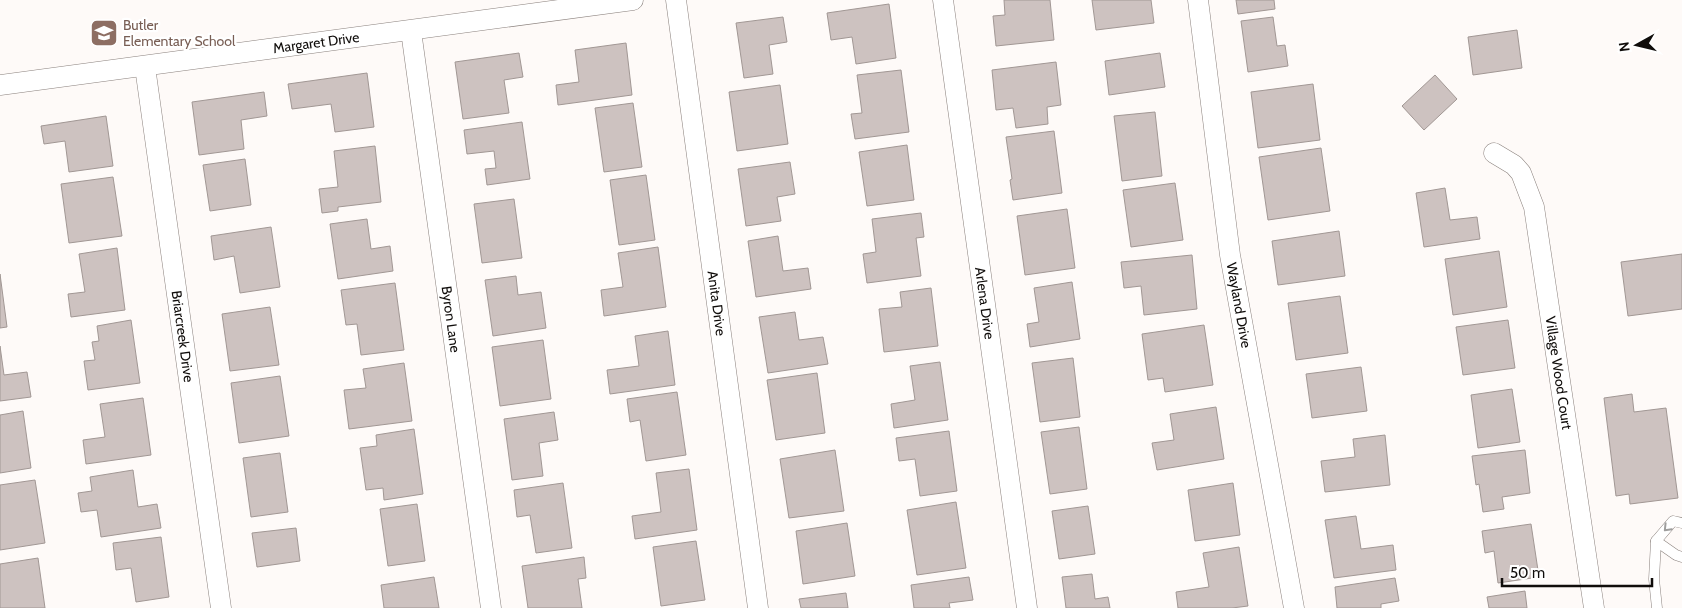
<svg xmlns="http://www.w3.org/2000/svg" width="1682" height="608" font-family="Cabin,sans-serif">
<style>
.building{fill:#cdc2c0;stroke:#a19794}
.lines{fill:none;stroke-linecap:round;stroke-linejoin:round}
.lane-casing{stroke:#8a817d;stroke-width:11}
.street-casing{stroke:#8a817d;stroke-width:21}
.lane{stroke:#fff;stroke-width:10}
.street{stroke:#fff;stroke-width:20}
.oneway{stroke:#9f9e9d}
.labels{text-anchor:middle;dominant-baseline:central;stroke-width:4.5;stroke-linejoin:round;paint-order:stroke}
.education-label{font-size:14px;fill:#785e54;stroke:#fff;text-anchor:start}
.street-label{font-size:14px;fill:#100d0b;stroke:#fff}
</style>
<rect width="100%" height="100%" fill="#fefaf8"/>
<g class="building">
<polygon points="1004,0 1050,0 1054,40 996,46 993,16 1005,15"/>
<polygon points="1092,0 1151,0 1154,23 1096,30"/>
<polygon points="1236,0 1274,0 1275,9 1238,14"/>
<polygon points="889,4 896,58 856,64 852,37 831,40 827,13"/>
<polygon points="783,17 787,42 769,45 773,74 744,78 736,23"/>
<polygon points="1273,17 1277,46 1285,45 1288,66 1248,72 1241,21"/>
<polygon points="1517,30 1522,68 1473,75 1468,37"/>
<polygon points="626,43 632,95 558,105 556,85 579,82 575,50"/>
<polygon points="519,53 523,77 504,80 509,113 463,119 455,62"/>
<polygon points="1160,53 1165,87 1109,95 1105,61"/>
<polygon points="1056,62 1061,105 1047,107 1048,124 1016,128 1013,108 996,110 992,70"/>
<polygon points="901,70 909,132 855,139 851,114 862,113 857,75"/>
<polygon points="367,73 374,127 335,132 331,104 292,109 288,84"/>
<polygon points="1435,75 1457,99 1424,130 1402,106"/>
<polygon points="1313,84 1320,140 1258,148 1251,92"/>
<polygon points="780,85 788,144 737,151 729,92"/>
<polygon points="264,92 267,116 241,120 244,149 199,155 192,102"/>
<polygon points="633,103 642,167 604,172 595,108"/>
<polygon points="1155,112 1162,176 1122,181 1114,116"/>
<polygon points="106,116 113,166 69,172 65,141 44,144 41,126"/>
<polygon points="522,122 530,179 487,185 485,169 496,168 494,151 467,154 464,130"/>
<polygon points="1054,131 1062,193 1013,200 1010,180 1012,179 1006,137"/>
<polygon points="907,145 914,200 867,206 859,152"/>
<polygon points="375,146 381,202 338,207 338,211 322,213 319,189 338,187 334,151"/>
<polygon points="1321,148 1330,211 1268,220 1259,157"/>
<polygon points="245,159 251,205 210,211 203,165"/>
<polygon points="790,162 795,194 777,197 781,221 746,226 738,169"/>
<polygon points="646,175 655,240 619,245 610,180"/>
<polygon points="113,177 122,236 69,243 61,184"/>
<polygon points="1175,183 1183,240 1131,247 1123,190"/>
<polygon points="1445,188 1450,220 1477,217 1480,239 1424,247 1416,193"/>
<polygon points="514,199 522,258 482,263 474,204"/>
<polygon points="1067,209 1075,268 1025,275 1017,216"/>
<polygon points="921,213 924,237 916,238 921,276 867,283 863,254 876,252 872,219"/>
<polygon points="367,219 371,249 390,246 393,271 338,279 330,224"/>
<polygon points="271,227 280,287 240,293 234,256 214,260 211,236"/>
<polygon points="1339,231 1345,276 1278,285 1272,241"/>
<polygon points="778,236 783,271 808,268 811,289 756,297 748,241"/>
<polygon points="658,247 666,307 604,316 601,290 623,287 618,253"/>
<polygon points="117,248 125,310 71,317 68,294 85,292 79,254"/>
<polygon points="1499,251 1507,307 1453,315 1445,259"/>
<polygon points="1682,254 1682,309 1628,316 1621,262"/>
<polygon points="1192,255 1197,309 1144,315 1141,286 1124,288 1121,262"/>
<polygon points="0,274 7,327 0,328"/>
<polygon points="516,276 518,295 541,292 546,328 493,336 485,280"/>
<polygon points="1072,282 1080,339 1030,347 1027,324 1039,322 1034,288"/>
<polygon points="395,283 404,350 361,355 357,324 346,325 341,290"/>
<polygon points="931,288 938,346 884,352 879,309 902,307 900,292"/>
<polygon points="1340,296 1348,353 1296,360 1288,303"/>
<polygon points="270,307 279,365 230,371 222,314"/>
<polygon points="795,312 799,340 823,337 828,364 768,373 759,317"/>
<polygon points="131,320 140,383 88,390 84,361 95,360 92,342 99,341 97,326"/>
<polygon points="1508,320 1515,368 1463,375 1456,327"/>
<polygon points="1204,325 1213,385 1165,392 1163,378 1148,380 1142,334"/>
<polygon points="668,331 675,385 610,394 607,370 639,366 635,336"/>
<polygon points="543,340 551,399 500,406 492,347"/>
<polygon points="0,346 4,375 27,372 31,397 0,401"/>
<polygon points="1073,358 1080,417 1040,422 1032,363"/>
<polygon points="940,362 948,420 894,428 891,404 915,400 910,366"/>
<polygon points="404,363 412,421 349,429 344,390 366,388 363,369"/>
<polygon points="1361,367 1367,411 1312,418 1306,374"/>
<polygon points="817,373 825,433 776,440 767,380"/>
<polygon points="280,376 289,436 239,443 231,383"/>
<polygon points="1512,389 1520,442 1478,448 1471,395"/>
<polygon points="677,392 686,455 646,461 640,420 630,422 627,399"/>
<polygon points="1632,394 1634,412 1666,408 1678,498 1630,504 1629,494 1616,496 1604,398"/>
<polygon points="143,398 151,455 86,464 83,440 105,437 100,404"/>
<polygon points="1216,407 1224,459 1157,470 1152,443 1174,440 1170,414"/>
<polygon points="23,411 31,468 0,473 0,415"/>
<polygon points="554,412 558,440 539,443 543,476 512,480 504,419"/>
<polygon points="1079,427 1087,489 1050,494 1041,432"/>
<polygon points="414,429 423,494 384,500 383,488 366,490 360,448 377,446 376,435"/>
<polygon points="949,431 957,491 920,496 915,459 899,461 896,438"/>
<polygon points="1385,435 1390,485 1325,492 1321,461 1355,457 1353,439"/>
<polygon points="835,450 844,511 789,518 780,459"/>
<polygon points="1525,450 1530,493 1502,497 1504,509 1483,512 1479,484 1476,485 1472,456"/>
<polygon points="280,453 288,512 251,517 243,458"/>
<polygon points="689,469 697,530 635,539 632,516 661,512 656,473"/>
<polygon points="133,470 138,507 157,504 161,528 101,537 97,510 81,512 78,493 92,491 90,477"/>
<polygon points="35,480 45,543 0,550 0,485"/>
<polygon points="563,483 572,548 536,553 530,515 517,517 514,490"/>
<polygon points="1233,483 1240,535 1195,541 1188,490"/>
<polygon points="956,502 966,568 917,575 907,510"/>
<polygon points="417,504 425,561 388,566 380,509"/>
<polygon points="1088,506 1095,554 1059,559 1052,511"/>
<polygon points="1356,516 1361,549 1393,545 1396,570 1334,578 1325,520"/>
<polygon points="847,523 855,576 803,584 796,531"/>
<polygon points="1531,524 1539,577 1498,583 1494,551 1485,553 1482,531"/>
<polygon points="296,528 300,561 257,567 252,533"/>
<polygon points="161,537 169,597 136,602 131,568 116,570 113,543"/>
<polygon points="696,541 705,600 661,606 653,547"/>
<polygon points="1239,547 1248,606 1232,608 1178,608 1176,592 1209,587 1203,553"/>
<polygon points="584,557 586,578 578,579 582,608 528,608 522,566"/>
<polygon points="38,558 45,608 0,608 0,564"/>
<polygon points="1092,574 1095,599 1108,597 1110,608 1066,608 1062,577"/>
<polygon points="434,577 439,608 384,608 381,585"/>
<polygon points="969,577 973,600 949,603 950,608 914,608 911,585"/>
<polygon points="1395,578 1399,601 1381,604 1381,608 1337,608 1335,587"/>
<polygon points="1525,591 1527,608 1489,608 1487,597"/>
<polygon points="846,593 848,608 801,608 799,599"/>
</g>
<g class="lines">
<g class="lane-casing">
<g id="lane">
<polyline points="1656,541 1676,555 1682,557"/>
<polyline points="1657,608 1654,579 1656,541 1673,521 1682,523"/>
</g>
</g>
<g class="street-casing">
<g id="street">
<path id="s1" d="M676 0 758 608"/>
<path id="s2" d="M943 0 1027 608"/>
<path id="s3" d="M1198 0 1230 255 1294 608"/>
<path id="s4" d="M411 31 491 608"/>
<path id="s5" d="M145 67 221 608"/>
<path id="s6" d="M0 85 633 0"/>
<path id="s7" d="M1494 153 1514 165 1521 173 1534 207 1594 608"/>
</g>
</g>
<use href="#lane" class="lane"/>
<use href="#street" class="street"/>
</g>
<defs><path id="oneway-chevron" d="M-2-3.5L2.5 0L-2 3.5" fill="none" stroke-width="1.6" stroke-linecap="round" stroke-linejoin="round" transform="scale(1.25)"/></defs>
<use class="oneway" href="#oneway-chevron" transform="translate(1667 528) rotate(134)"/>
<defs>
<g id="school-square" transform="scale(1.4375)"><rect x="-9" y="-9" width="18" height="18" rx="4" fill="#8d6e63" stroke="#fff"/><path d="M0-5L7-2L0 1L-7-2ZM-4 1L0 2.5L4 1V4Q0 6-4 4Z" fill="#fff"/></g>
</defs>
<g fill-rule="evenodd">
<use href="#school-square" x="104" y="33"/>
</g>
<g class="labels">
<g class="education-label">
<text x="123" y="25">Butler<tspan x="123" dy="16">Elementary School</tspan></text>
</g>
<g class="street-label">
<text stroke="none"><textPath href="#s6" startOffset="319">Margaret Drive</textPath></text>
<text stroke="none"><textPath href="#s1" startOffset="306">Anita Drive</textPath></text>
<text stroke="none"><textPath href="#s2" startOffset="306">Arlena Drive</textPath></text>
<text stroke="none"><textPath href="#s3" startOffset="308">Wayland Drive</textPath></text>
<text stroke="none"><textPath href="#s4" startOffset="291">Byron Lane</textPath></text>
<text stroke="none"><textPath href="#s5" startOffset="272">Briarcreek Drive</textPath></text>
<text stroke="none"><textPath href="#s7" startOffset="238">Village Wood Court</textPath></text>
</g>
</g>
<g transform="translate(1637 45) rotate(262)" stroke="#ffffff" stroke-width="4" paint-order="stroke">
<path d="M0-4L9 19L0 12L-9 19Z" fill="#100d0b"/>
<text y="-8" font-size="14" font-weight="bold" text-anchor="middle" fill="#100d0b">N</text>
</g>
<path d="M1502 578v8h150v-8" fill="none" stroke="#100d0b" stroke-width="2.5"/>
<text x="1510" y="578" font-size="15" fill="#100d0b" stroke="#ffffff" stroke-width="4" paint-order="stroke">50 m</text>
</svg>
